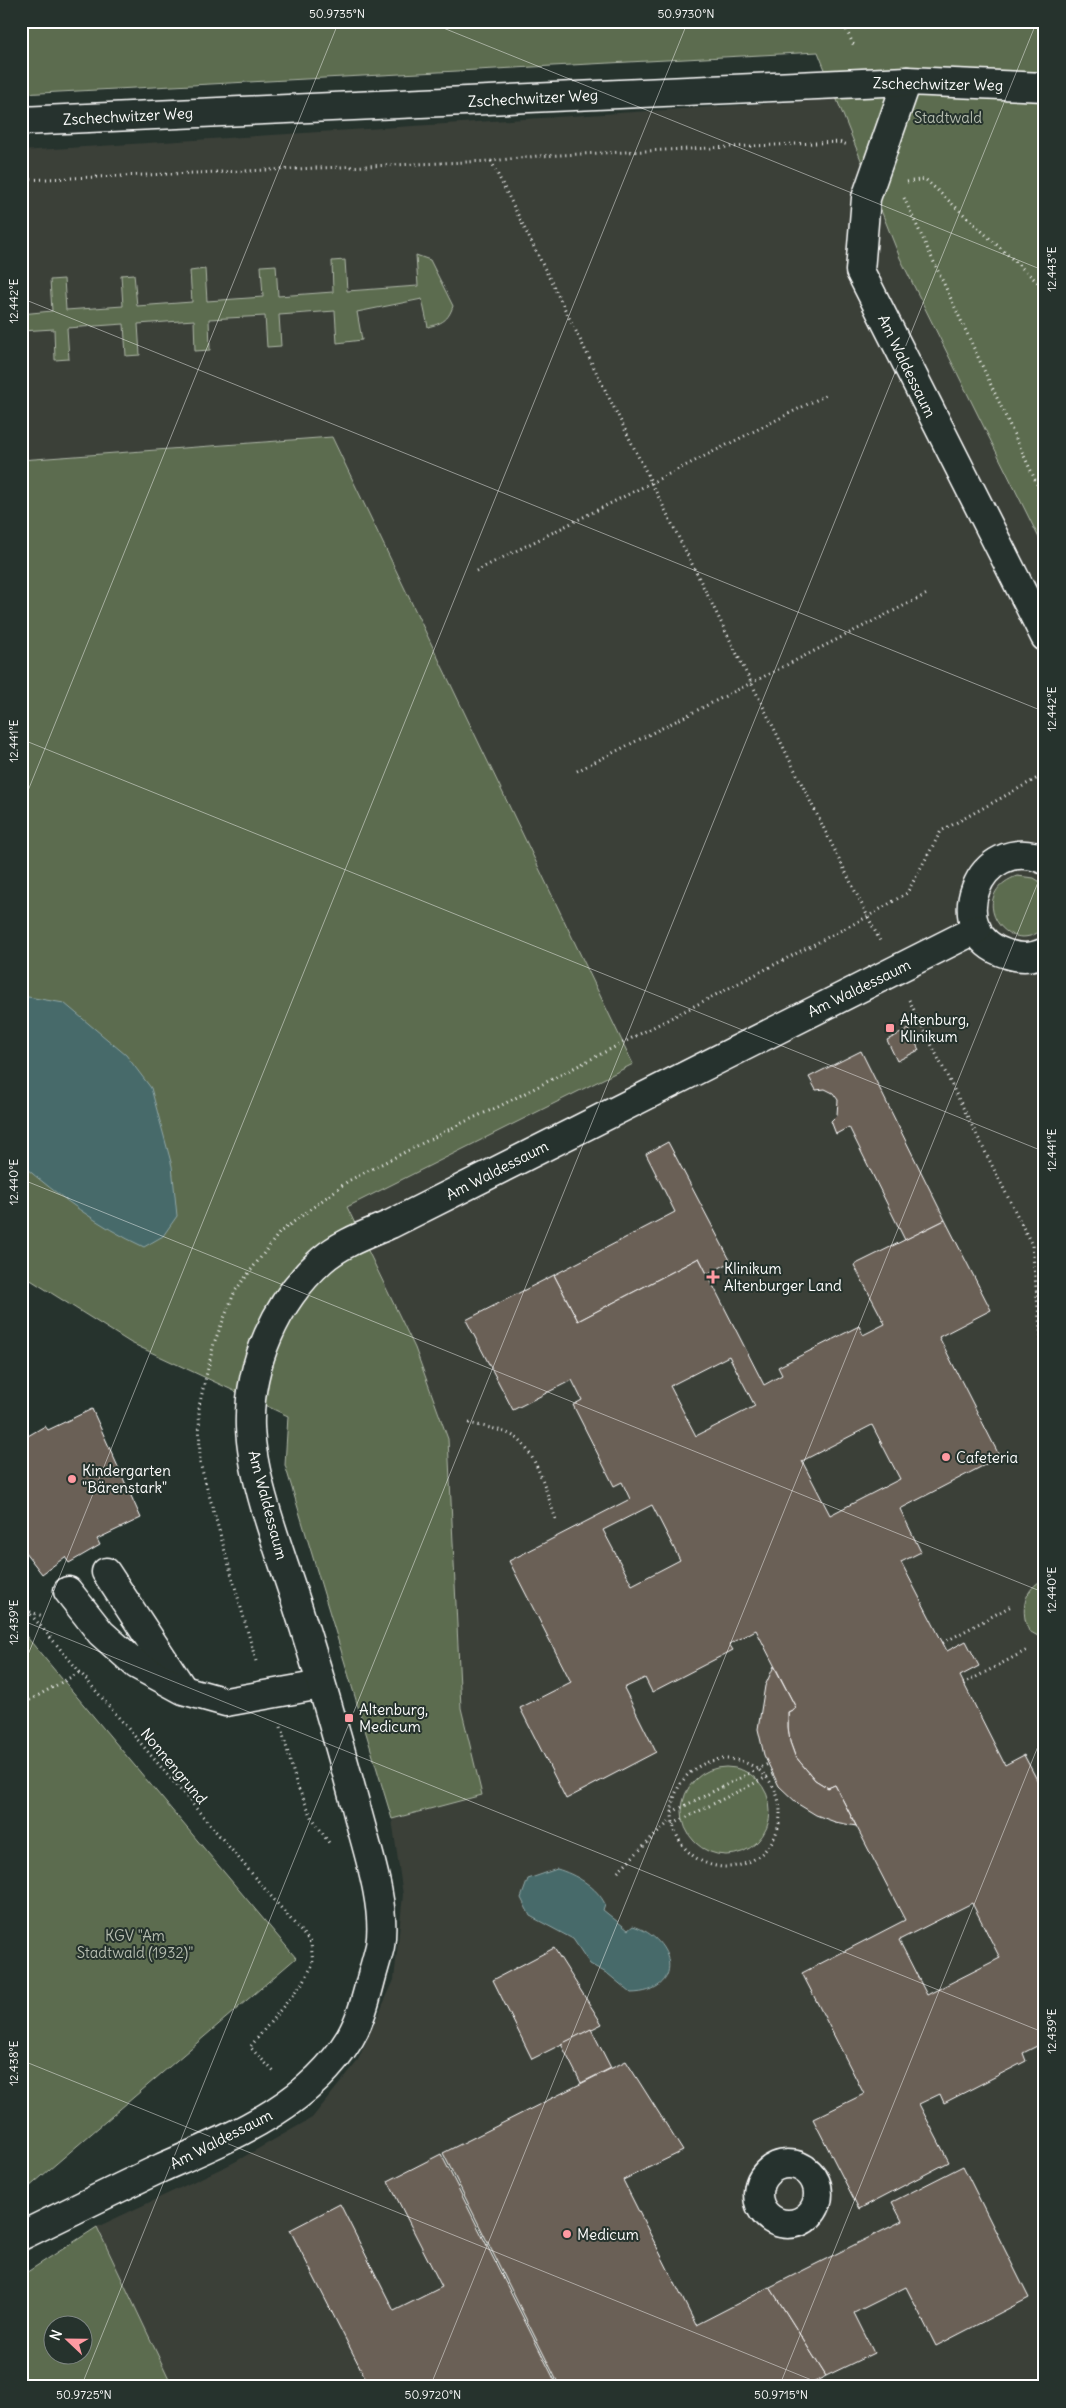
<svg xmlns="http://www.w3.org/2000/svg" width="1066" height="2408" font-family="Delius,sans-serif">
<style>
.built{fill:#3b4039}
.green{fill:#5c6c4f;stroke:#aeb6a7;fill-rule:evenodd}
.water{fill:#466a6a;stroke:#90a6a6}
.building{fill:#6b6056;stroke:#fff;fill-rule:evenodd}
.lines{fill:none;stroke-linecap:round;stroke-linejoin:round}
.minor-casing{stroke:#fff;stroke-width:31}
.path{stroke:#fff;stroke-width:3;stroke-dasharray:1 4;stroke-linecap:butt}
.minor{stroke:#26332d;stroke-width:28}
.ticks{fill:none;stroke:#fff;stroke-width:1;stroke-opacity:0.45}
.poi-dot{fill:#ff9aa2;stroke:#26332d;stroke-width:2}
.labels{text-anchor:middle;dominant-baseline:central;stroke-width:4;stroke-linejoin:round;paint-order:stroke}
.street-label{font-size:15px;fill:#fff;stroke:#26332d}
.park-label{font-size:15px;fill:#b6bdb0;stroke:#26332d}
.poi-label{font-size:15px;fill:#fff;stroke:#26332d;text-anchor:start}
.neatline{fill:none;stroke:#fff;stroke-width:2}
.ticks-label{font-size:12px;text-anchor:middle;fill:#fff}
</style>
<rect width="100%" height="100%" fill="#26332d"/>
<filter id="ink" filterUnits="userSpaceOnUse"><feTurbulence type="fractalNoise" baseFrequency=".02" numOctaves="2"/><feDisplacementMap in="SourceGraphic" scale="10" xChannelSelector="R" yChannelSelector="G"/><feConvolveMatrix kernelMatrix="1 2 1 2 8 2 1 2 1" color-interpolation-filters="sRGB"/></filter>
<g filter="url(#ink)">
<polygon class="built" points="838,99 900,258 1045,550 1045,2387 173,2387 97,2227 233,2163 312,2118 357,2062 394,1980 403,1895 392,1819 482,1795 461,1708 448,1439 415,1348 347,1207 633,1064 332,437 21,460 21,151"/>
<g class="green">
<polygon points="21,21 1045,21 1045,550 900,258 818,52 21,94"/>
<path d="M416 255 430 260 453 306C448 321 442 323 428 327L422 299 357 312 362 340 337 343 335 311 279 315 281 346 267 347 265 316 209 319 210 350 195 351 194 320 138 324 140 355 126 356 124 324 67 328 69 359 55 360 54 329 21 331V314L52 311 50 280 64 279 66 310 123 306 121 275 134 274 137 306 192 302 190 271 205 269 207 301 263 297 261 266 276 265 278 296 333 292 332 261 345 260 347 291 418 286Z"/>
<polygon points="332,437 633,1064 347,1207 415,1348 448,1439 461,1708 482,1795 392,1819 285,1465 288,1416 131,1343 21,1274 21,460"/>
<path d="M1017 876 1034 878 1045 885V927C1009 962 963 895 1017 876Z"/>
<path d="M1045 1579V1635L1038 1636 1029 1631C1020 1612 1023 1588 1045 1579Z"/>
<polygon points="21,1630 296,1958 21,2194"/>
<circle cx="726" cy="1811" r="44"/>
<path d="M97 2227 173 2387H21V2276ZM52 2326H82V2356H52Z"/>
</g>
<g class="water">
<path d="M28 997 64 1003 126 1055 151 1088 172 1166 177 1216 163 1236 144 1247C98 1226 59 1196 21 1164V999Z"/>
<path d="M557 1869C575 1874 597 1887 605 1904L603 1910 628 1930 633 1926C676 1939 686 1992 631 1993L608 1974 590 1964 573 1939 530 1916 521 1898 528 1879Z"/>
</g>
<g class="building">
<polygon points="909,1029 919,1050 897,1061 887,1040"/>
<polygon points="861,1051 945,1220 905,1240 849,1127 836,1134 831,1121 837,1115 838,1100 833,1093 825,1089 816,1090 809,1077"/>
<polygon points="668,1142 731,1262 707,1274 699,1258 578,1321 554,1275 675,1212 646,1154"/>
<path d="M945 1220 991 1310 939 1337 1000 1457 900 1509 921 1552 901 1562 947 1651 966 1641 979 1666 960 1676 1005 1765 1024 1755 1045 1795V2058L1038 2045 1043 2043 1023 2053 1026 2061 944 2103 940 2094 919 2104 949 2162 859 2209 813 2119 864 2094 802 1973 905 1920 835 1785 828 1788 815 1780 795 1756 790 1742 788 1727V1712L796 1708 756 1630 729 1644 733 1650 652 1692 645 1678 624 1688 656 1752 566 1799 520 1708 571 1682 509 1561 630 1499 622 1482 614 1486 573 1405 582 1400 572 1380 513 1410 466 1320 554 1275 578 1321 699 1258 764 1385 782 1375 778 1367 859 1326 863 1335 885 1324 854 1265ZM729 1356 755 1406 696 1436 670 1386ZM872 1425 900 1479 830 1515 802 1461ZM652 1505 680 1560 632 1585 603 1530ZM972 1903 1000 1958 927 1995 899 1940Z"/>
<polygon points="92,1409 141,1518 97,1539 100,1545 69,1563 65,1557 42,1574 21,1547 21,1440 45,1426 48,1430"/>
<polygon points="774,1666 796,1708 788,1712 788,1727 790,1742 795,1756 815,1780 828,1788 835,1785 856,1826 835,1822 816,1815 798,1804 779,1786 773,1774 764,1755 758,1729 765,1686"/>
<polygon points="554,1948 602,2024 532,2059 493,1980"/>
<polygon points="591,2029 611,2068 581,2083 561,2044"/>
<polygon points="626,2061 683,2151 623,2180 696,2325 770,2287 826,2376 805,2387 560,2387 443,2153"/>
<polygon points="441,2154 558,2387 370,2387 290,2230 340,2204 394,2311 442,2287 388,2181"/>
<polygon points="963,2166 1029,2298 936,2346 906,2287 854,2313 874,2353 826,2376 770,2287 902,2221 892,2202"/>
</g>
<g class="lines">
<g class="minor-casing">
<g id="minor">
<polyline points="907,81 866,198 860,271 1045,637"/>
<polyline points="21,121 907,81 1045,87"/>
<path d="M1045 860C978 831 940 934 1007 954 1019 958 1033 958 1045 952"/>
<polyline points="106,1572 182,1688"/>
<polyline points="68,1591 101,1633 137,1665 183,1690 226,1702 321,1685"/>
<circle cx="788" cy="2194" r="30"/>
<path d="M21 2236C68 2213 114 2190 161 2168 231 2137 308 2107 350 2038 360 2021 365 2002 370 1983 373 1971 377 1959 380 1946 387 1905 366 1847 356 1807 338 1740 319 1673 298 1608 281 1554 252 1482 250 1427 248 1365 276 1301 322 1260 341 1243 368 1234 391 1224L977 929"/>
</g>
</g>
<g class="path">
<polyline points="842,21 855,48"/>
<polyline points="491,161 880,941"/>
<polyline points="21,180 491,161 538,156 839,142 848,145"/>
<polyline points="907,182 925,179 1045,289"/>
<polyline points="904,198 1045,501"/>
<polyline points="476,571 828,394"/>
<polyline points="577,771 927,594"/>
<polyline points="909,1000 1032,1245 1045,1380"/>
<path d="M469 1423C484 1427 509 1430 520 1441 540 1462 547 1496 557 1522"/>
<polyline points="21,1603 311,1943 313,1964 304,1981 250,2047 274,2072"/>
<polyline points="30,1612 43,1616"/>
<polyline points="943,1643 1011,1606"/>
<polyline points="256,1661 200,1463 199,1406 214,1343 235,1291 280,1232 348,1181 464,1122 498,1107 867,917 907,893 941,831 1045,774"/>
<polyline points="963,1684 1029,1649"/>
<polyline points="21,1705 80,1672"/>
<polyline points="281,1727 297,1786 313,1819 329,1843"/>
<circle cx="726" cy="1813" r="54"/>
<polyline points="672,1812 768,1764"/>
<polyline points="673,1824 773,1774"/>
<polyline points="618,1871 671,1820"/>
</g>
<use href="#minor" class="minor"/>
</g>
</g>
<path class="ticks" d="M426 21 1045 271M21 298 1045 712M21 739 1045 1152M21 808 339 21M21 1179 1045 1593M21 1620 1045 2033M21 1672 688 21M21 2060 829 2387M81 2387 1037 21M430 2387 1045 865M779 2387 1045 1729"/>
<g class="poi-dot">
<rect x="885" y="1023" width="10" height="10" rx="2.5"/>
<path d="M710.5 1269.5h5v5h5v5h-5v5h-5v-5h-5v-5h5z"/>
<circle cx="946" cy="1457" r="5"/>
<circle cx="72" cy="1479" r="5"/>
<rect x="344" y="1713" width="10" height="10" rx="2.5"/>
<circle cx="567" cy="2234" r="5"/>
</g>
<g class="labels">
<g class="street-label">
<text transform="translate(938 84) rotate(1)">Zschechwitzer Weg</text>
<text transform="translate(533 98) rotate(-3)">Zschechwitzer Weg</text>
<text transform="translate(128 116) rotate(-3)">Zschechwitzer Weg</text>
<text transform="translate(907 366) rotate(64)">Am Waldessaum</text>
<text transform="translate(859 988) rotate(-26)">Am Waldessaum</text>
<text transform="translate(497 1170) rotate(-27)">Am Waldessaum</text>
<text transform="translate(268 1505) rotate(75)">Am Waldessaum</text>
<text transform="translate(174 1766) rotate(50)">Nonnengrund</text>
<text transform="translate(221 2139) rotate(-27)">Am Waldessaum</text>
</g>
<g class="park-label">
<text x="948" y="117">Stadtwald</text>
<text x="135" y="1935">KGV "Am<tspan x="135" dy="17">Stadtwald (1932)"</tspan></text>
</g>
<g class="poi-label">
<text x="900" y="1019">Altenburg,<tspan x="900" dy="17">Klinikum</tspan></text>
<text x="724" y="1268">Klinikum<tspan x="724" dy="17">Altenburger Land</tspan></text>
<text x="956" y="1457">Cafeteria</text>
<text x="82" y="1470">Kindergarten<tspan x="82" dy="17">"Bärenstark"</tspan></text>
<text x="359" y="1709">Altenburg,<tspan x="359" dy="17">Medicum</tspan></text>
<text x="577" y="2234">Medicum</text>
</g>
</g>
<rect width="1066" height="2408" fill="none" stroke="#26332d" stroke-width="55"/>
<g transform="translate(68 2340) rotate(292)"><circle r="24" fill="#26332d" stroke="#7d8581"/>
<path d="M0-4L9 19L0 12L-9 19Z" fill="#ff9aa2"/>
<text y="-8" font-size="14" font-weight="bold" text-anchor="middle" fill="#ffffff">N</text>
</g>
<rect x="28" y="28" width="1010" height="2352" class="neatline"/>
<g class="ticks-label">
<text x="337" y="18">50.9735°N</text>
<text x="686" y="18">50.9730°N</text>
<text transform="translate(1052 269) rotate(-90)" y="4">12.443°E</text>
<text transform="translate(14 301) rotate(-90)" y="4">12.442°E</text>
<text transform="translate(1052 709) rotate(-90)" y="4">12.442°E</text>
<text transform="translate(14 741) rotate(-90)" y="4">12.441°E</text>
<text transform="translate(1052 1150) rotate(-90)" y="4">12.441°E</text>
<text transform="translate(14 1182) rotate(-90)" y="4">12.440°E</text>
<text transform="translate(1052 1590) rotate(-90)" y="4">12.440°E</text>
<text transform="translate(14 1622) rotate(-90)" y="4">12.439°E</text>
<text transform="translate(1052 2031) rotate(-90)" y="4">12.439°E</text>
<text transform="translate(14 2063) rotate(-90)" y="4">12.438°E</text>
<text x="84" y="2399">50.9725°N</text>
<text x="433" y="2399">50.9720°N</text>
<text x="781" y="2399">50.9715°N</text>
</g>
</svg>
